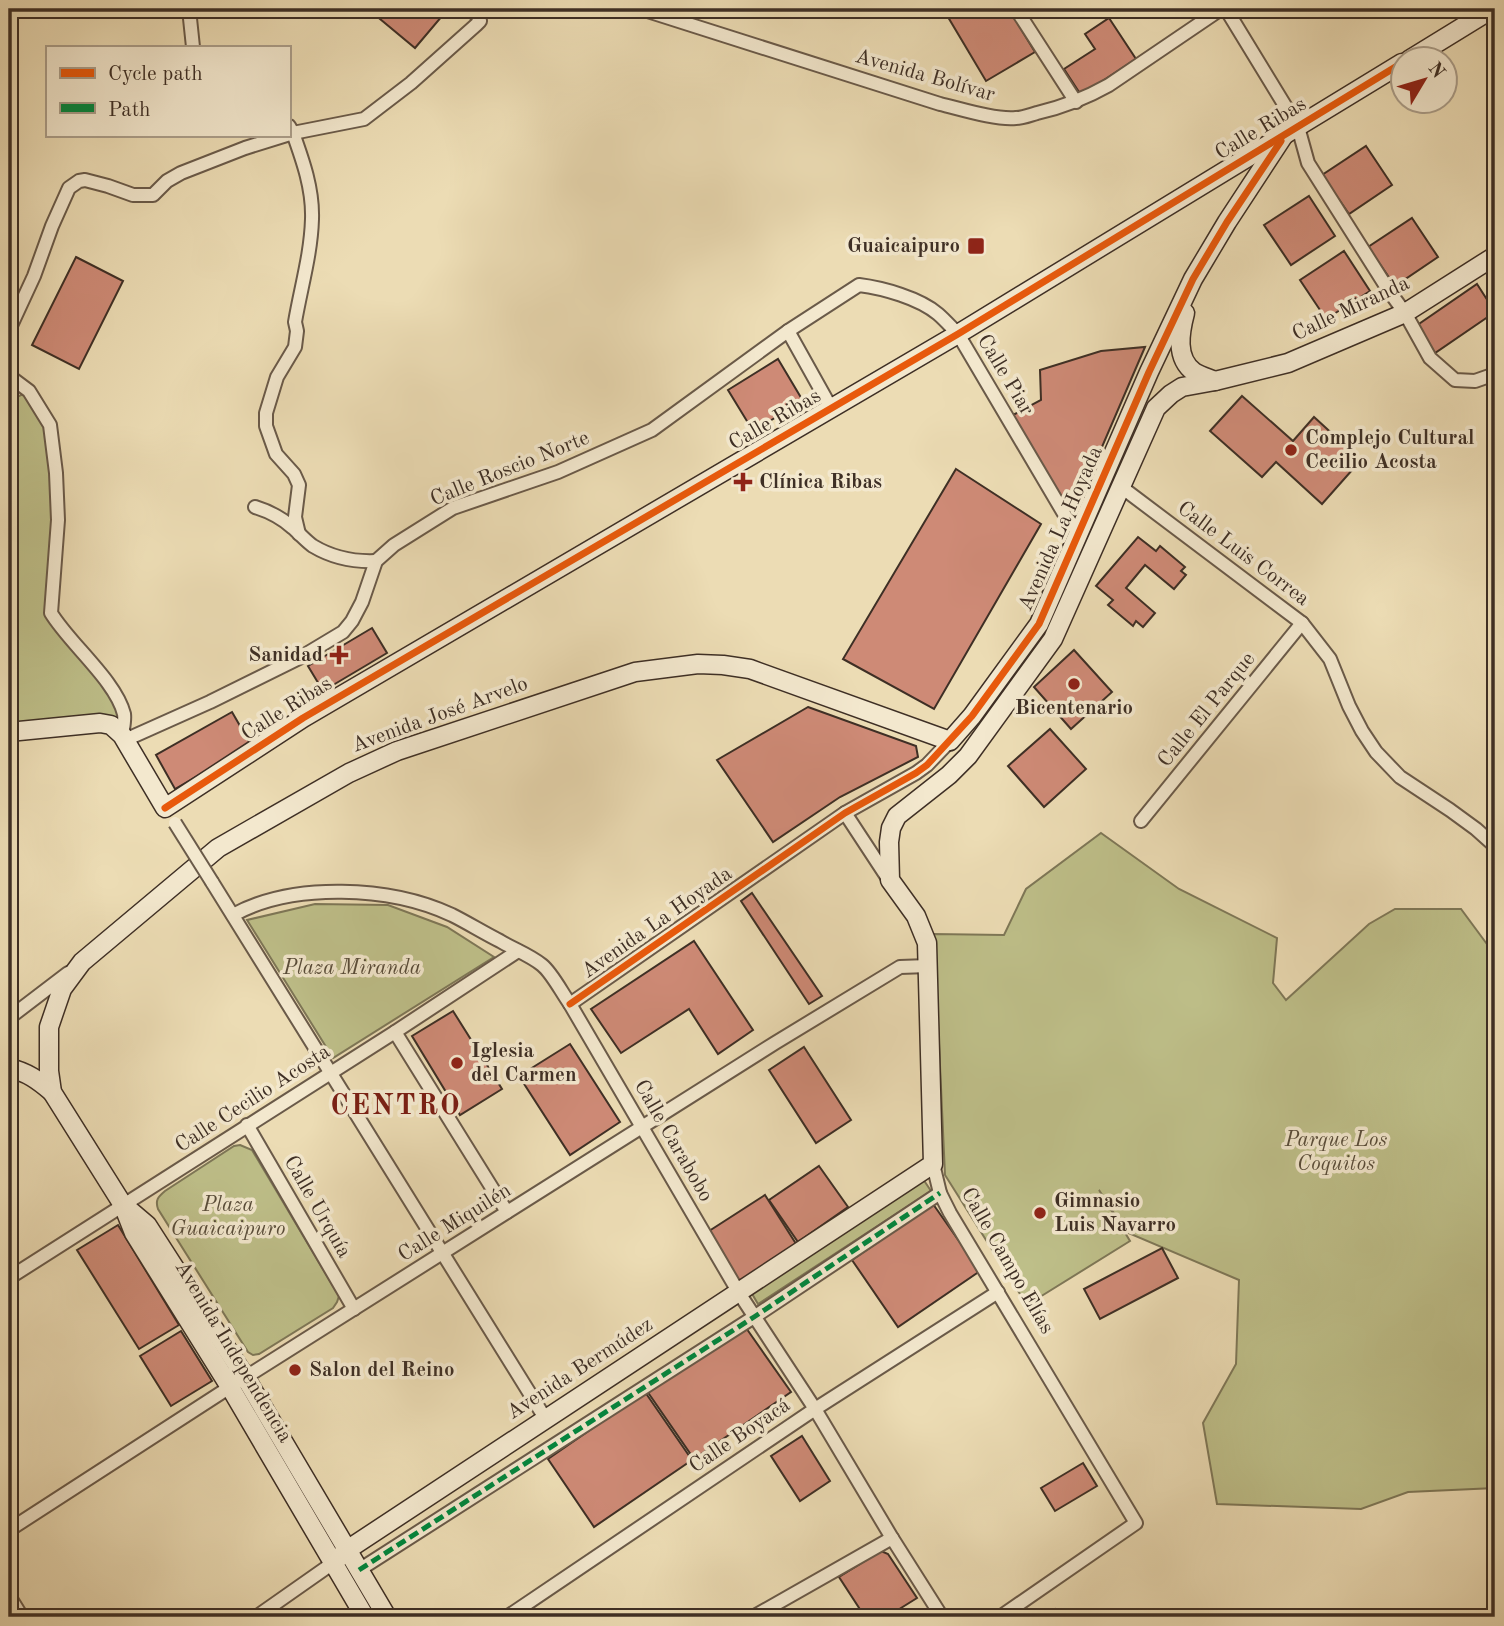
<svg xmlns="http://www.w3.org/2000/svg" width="1504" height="1626" font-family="'Old Standard TT',serif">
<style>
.green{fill:#bebf89;stroke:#7e7757;stroke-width:2}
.building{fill:#ce8a76;stroke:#3e2f25;stroke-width:2}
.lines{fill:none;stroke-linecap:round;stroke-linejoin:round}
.street-casing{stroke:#6a5a49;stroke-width:16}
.secondary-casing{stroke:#3e2f25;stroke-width:21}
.street{stroke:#f3e8ce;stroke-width:12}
.secondary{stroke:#f3e8ce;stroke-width:18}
.street-bridge-casing{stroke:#6a5a49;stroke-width:16;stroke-linecap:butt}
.street-bridge{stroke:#f3e8ce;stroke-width:12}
.quiet{stroke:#00873e;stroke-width:5;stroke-dasharray:10 5;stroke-linecap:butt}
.cycleway-casing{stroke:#f3e8ce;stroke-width:11}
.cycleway{stroke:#e8590c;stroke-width:7}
.poi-dot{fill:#8f2418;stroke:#f3e8ce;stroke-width:2.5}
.labels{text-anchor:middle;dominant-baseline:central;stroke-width:7;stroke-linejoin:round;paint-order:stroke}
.street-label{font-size:21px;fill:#3e2f25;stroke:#f3e8ce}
.poi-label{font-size:21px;font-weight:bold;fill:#3e2f25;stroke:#f3e8ce;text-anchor:start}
.park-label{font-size:21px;font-style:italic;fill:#584c39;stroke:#f3e8ce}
.district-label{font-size:28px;font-weight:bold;letter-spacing:2px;fill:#7a1f14;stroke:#f3e8ce}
</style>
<rect width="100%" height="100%" fill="#ecdcb4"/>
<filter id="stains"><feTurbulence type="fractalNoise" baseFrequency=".00286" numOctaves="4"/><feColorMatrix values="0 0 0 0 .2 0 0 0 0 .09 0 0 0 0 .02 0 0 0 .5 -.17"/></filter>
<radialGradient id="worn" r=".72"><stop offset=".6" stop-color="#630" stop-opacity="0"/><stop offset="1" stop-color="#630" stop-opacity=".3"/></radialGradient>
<g class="green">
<polygon points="29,391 50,425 56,473 51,613 124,715 111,725 9,732 9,401"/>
<polygon points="1101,833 1179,889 1277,938 1273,983 1286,1000 1369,924 1395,909 1461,909 1495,955 1495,1488 1408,1492 1361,1509 1217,1504 1203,1423 1236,1364 1239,1280 1126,1232 1099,1190 1130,1241 1027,1305 945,1175 934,934 1004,935 1026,889"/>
<polygon points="315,904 388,905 447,927 494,957 333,1058 247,920"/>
<path d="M240 1145 252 1150 339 1296 337 1302 333 1308 259 1354 253 1355 248 1352 158 1209C155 1200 158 1197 165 1191L234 1146Z"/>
<polygon points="923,1179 931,1191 758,1304 751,1292"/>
</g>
<g class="building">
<polygon points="368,9 448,9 415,48"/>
<polygon points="962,9 1009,9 1035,52 986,81 948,17"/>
<polygon points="1109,18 1136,59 1081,95 1064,69 1095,49 1085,34"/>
<polygon points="1366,146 1392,185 1349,214 1322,175"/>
<polygon points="1309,196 1335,236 1291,265 1264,225"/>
<polygon points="1412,218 1438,257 1395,286 1368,247"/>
<polygon points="1344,251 1370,291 1326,319 1300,280"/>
<polygon points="76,257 123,281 79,369 32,345"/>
<polygon points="1477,284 1495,312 1435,353 1416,326"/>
<polygon points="1145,347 1080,498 1061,497 1013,415 1041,400 1040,370 1101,351"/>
<polygon points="778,359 803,401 753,431 728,390"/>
<polygon points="1242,396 1293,441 1314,417 1361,460 1322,504 1276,462 1262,477 1210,431"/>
<polygon points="956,469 1041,524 934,709 843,659"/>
<polygon points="1138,537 1156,551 1160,546 1185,567 1181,571 1186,575 1174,589 1145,565 1126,588 1155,613 1143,627 1136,621 1133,626 1108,605 1113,600 1096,586"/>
<polygon points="372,628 387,653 323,691 308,666"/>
<polygon points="1074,650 1112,692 1071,729 1034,687"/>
<polygon points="808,707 916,746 918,757 840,797 773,842 717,760"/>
<polygon points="232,712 251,745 175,789 156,755"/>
<polygon points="1050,729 1086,769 1044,807 1008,766"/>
<polygon points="752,893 822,996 809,1004 741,901"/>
<polygon points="694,941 753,1030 718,1054 689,1009 621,1053 591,1009"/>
<polygon points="453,1011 502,1089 460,1115 412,1036"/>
<polygon points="570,1044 620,1122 570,1155 519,1076"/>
<polygon points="804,1047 851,1120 816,1143 769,1070"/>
<polygon points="819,1166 848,1207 798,1242 769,1200"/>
<polygon points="765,1195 798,1247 739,1284 706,1233"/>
<polygon points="933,1204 980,1271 898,1327 852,1260"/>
<polygon points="118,1225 179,1325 139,1349 77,1250"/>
<polygon points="1162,1248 1178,1278 1100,1319 1084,1289"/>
<polygon points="744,1325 791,1392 694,1459 647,1391"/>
<polygon points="181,1331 212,1381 171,1406 140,1356"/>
<polygon points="645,1392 692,1460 594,1527 548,1459"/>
<polygon points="802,1436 830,1481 800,1501 771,1456"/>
<polygon points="1083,1463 1097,1486 1055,1511 1041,1488"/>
<polygon points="881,1551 888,1554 917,1598 893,1613 896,1617 865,1617 839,1577"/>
<polygon points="1055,1609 1061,1617 1043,1617"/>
</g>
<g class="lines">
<g class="street-casing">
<g id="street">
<polyline points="189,9 193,47"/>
<path d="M641 9 940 104C961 109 995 120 1016 118 1023 118 1030 115 1037 113 1063 107 1086 98 1109 85L1221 9"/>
<polyline points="1016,9 1076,102"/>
<polyline points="1226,9 1298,127 1308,163 1389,291 1405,313 1430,358 1455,380 1475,381 1495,374"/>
<polyline points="9,214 11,217"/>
<polyline points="9,330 34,276 52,226 69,188 79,181 85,180 108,186 133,195 153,195 167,181 181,173 245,148 293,133 289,126"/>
<polyline points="788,331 831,408"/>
<path d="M9 376 29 391 50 425 56 473 58 520 51 613C69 643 116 681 124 714 125 720 123 729 122 735"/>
<polyline points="1120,486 1302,623 1330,659 1349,706 1362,731 1376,752 1400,777 1450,810 1476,829 1495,846"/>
<path d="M255 507C268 511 282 518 293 528 300 534 306 541 313 546 333 558 354 562 376 561"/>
<path d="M299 534 295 517 299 485 294 474 276 454 266 426V413L277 377 295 347 297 331 295 322C301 287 311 254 312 219 313 189 303 161 293 133L364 119 411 83 476 25 480 21 479 17 470 9"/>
<path d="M125 740 210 702 303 656 343 632 352 621 362 602 376 561 394 545 453 508 558 472 652 430 788 331 859 285C883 288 919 298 938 314 945 320 951 327 958 334L1066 517 1078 532"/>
<polyline points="845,813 889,880"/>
<polyline points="1141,821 1302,623"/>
<polyline points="212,882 545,1418"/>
<path d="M233 915C293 882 390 886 452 915 468 923 484 933 500 941 513 949 530 955 542 965 552 973 562 993 570 1004L739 1293 815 1409 892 1538 942 1617"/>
<polyline points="570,1004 845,813 916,773 927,765 950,741"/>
<polyline points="9,1018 68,973"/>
<polyline points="395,1032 507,1212"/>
<polyline points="247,1125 354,1309"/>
<polyline points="933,1164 940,1193 950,1213 1136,1523 1000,1617"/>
<polyline points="9,1278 395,1032 518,951"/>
<polyline points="9,1530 230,1387 775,1043 900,967 928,966"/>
<polyline points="359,1570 754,1317 940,1193"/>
<polyline points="9,1596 22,1617"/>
<polyline points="256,1617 333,1563"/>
<polyline points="507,1617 815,1409 998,1292"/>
<polyline points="753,1617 892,1538"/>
</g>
</g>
<g class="secondary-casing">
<g id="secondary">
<polyline points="1409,60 1492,9"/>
<path d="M1185 313C1180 332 1175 358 1194 372 1200 376 1208 378 1215 381"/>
<polyline points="9,732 100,723 111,725 122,735 165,808 303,718 958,334 1402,63"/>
<path d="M9 1068C27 1072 38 1080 52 1092"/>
<polyline points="127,1208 147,1225 245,1377 387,1617"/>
<polyline points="333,1563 347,1550 933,1164 927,943 916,916 890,880 889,842 891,828 897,816 949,775 968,756 1053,639 1156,408 1171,394 1182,387 1215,381 1288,363 1405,313 1495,256"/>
<polyline points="365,1617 230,1387 134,1233 123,1205 52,1092 49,1071 49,1027 62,989 82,962 218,848 349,773 397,751 635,672 698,664 723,665 750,669 950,741 972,716 1039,624 1149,372 1193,279 1227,222 1284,135"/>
</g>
</g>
<use href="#street" class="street"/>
<use href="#secondary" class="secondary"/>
<g class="street-bridge-casing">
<polyline id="street-bridge" points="175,823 212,882"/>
</g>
<use href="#street-bridge" class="street-bridge"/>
<polyline class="quiet" points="359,1570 754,1317 940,1193"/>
<g class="cycleway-casing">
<g id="cycleway">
<polyline points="165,808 303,718 958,334 1402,63"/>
<polyline points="570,1004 845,813 916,773 927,765 972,716 1039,624 1149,372 1193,279 1227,222 1281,141"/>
</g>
</g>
<use href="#cycleway" class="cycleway"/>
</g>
<g class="poi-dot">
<rect x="967" y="237" width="18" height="18" rx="3.5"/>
<circle cx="1291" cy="450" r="7"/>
<path d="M739.5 471.5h7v7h7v7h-7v7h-7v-7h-7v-7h7z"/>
<path d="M335.5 644.5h7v7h7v7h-7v7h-7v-7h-7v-7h7z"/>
<circle cx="1074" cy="684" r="7"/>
<circle cx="457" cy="1063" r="7"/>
<circle cx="1040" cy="1213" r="7"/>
<circle cx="295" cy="1370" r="7"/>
</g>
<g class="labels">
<g class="street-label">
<text transform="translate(925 76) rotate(16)">Avenida Bolívar</text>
<text transform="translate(1261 129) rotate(-31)">Calle Ribas</text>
<text transform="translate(1351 309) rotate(-25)">Calle Miranda</text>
<text transform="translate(1005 375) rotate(59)">Calle Piar</text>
<text transform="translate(775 420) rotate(-30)">Calle Ribas</text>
<text transform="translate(510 469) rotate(-22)">Calle Roscio Norte</text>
<text transform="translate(1061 529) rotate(-66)">Avenida La Hoyada</text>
<text transform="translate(1243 554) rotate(37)">Calle Luis Correa</text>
<text transform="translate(287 709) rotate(-32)">Calle Ribas</text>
<text transform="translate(1207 710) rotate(-51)">Calle El Parque</text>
<text transform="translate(440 715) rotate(-20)">Avenida José Arvelo</text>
<text transform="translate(657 923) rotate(-35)">Avenida La Hoyada</text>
<text transform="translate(253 1099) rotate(-33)">Calle Cecilio Acosta</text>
<text transform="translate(673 1141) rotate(60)">Calle Carabobo</text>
<text transform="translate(317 1207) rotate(60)">Calle Urquía</text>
<text transform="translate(455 1223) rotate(-32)">Calle Miquilén</text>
<text transform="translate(1007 1261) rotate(60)">Calle Campo Elías</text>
<text transform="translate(233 1352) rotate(59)">Avenida Independencia</text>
<text transform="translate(580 1369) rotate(-33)">Avenida Bermúdez</text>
<text transform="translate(740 1436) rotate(-34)">Calle Boyacá</text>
</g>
<g class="poi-label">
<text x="960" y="246" text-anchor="end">Guaicaipuro</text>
<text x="1305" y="438">Complejo Cultural<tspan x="1305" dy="24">Cecilio Acosta</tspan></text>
<text x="759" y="482">Clínica Ribas</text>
<text x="323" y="655" text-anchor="end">Sanidad</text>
<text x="1074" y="708" text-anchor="middle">Bicentenario</text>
<text x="471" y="1051">Iglesia<tspan x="471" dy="24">del Carmen</tspan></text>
<text x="1054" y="1201">Gimnasio<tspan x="1054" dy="24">Luis Navarro</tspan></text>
<text x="309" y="1370">Salon del Reino</text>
</g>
<g class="park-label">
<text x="352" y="968">Plaza Miranda</text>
<text x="1336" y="1140">Parque Los<tspan x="1336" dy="24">Coquitos</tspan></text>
<text x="228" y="1205">Plaza<tspan x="228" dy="24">Guaicaipuro</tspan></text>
</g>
<g class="district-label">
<text x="396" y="1107">CENTRO</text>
</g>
</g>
<rect width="1504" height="1626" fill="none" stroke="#ecdcb4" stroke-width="35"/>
<rect x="10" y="10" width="1483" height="1605" fill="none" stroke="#3e2f25" stroke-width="3.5"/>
<rect x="18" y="18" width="1469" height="1591" fill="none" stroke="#3e2f25" stroke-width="2"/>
<rect x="46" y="46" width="245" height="91" fill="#f3e8ce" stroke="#ab9e8a" stroke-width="2"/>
<rect x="60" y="68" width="35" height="10" fill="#e8590c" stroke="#ab9e8a" stroke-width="2"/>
<text x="108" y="80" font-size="21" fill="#3e2f25">Cycle path</text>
<rect x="60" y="103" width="35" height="10" fill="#00873e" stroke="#ab9e8a" stroke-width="2"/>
<text x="108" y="116" font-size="21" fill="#3e2f25">Path</text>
<g transform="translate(1424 80) rotate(52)"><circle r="33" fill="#f3e8ce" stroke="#ab9e8a" stroke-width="2"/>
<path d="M0-5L12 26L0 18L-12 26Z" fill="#8f2418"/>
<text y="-10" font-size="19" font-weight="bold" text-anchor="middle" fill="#3e2f25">N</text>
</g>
<rect width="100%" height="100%" filter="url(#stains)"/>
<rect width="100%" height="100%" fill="url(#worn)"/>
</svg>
